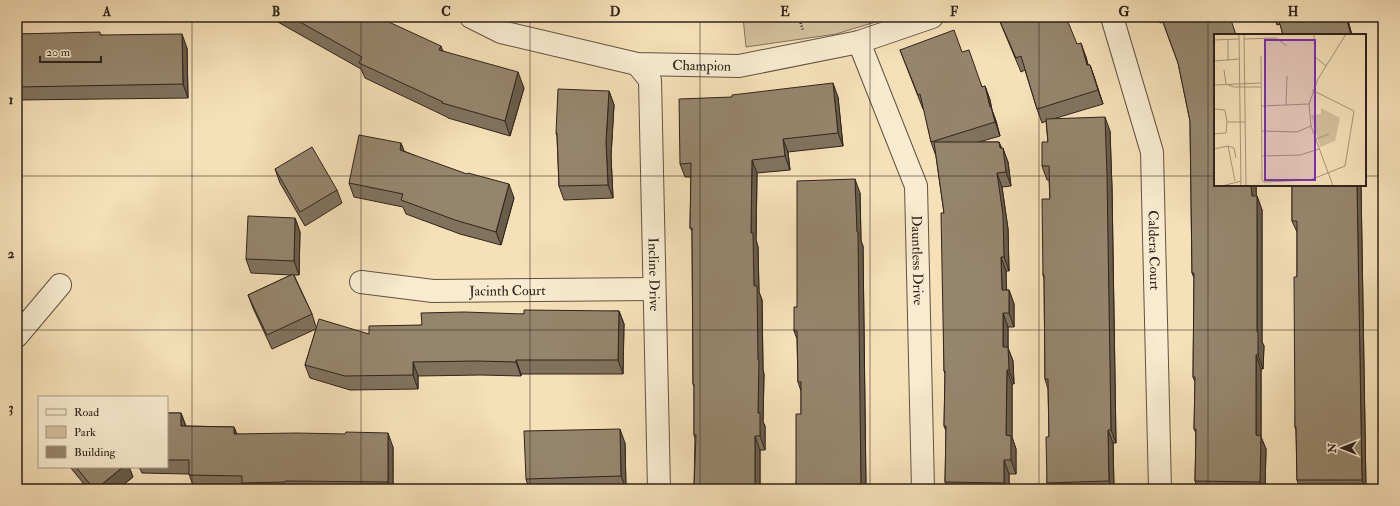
<svg xmlns="http://www.w3.org/2000/svg" width="1400" height="506" font-family="'IM FELL Double Pica',serif">
<style>
.green{fill:#d4c09d;stroke:#82725c}
.lines{fill:none;stroke-linecap:round;stroke-linejoin:round}
.minor-casing{stroke:#615243;stroke-width:24}
.path{stroke:#30231c;stroke-width:2.5;stroke-dasharray:1 2;stroke-linecap:butt}
.minor{stroke:#f8ebd0;stroke-width:22}
.wall{fill:#81725e;stroke:#30231c}
.shaded-wall{fill:#695d4c;stroke:#30231c}
.building{fill:#96856d;stroke:#30231c}
.grid{fill:none;stroke:#30231c;stroke-width:1;stroke-opacity:0.55}
.labels{text-anchor:middle;dominant-baseline:central;stroke-width:3;stroke-linejoin:round;paint-order:stroke}
.street-label{font-size:14px;fill:#30231c;stroke:#f8ebd0}
.inset-road{fill:none;stroke:#a69479;stroke-width:1}
.view{fill:#7b2cbf;fill-opacity:0.15;stroke:#7b2cbf;stroke-width:2}
.inset-edge{fill:none;stroke:#30231c;stroke-width:2}
.neatline{fill:none;stroke:#30231c;stroke-width:1.5}
.grid-label{font-size:13px;text-anchor:middle;font-weight:bold;fill:#30231c}
</style>
<rect width="100%" height="100%" fill="#f5e0b7"/>
<filter id="stains"><feTurbulence type="fractalNoise" baseFrequency=".005" numOctaves="4"/><feColorMatrix values="0 0 0 0 .2 0 0 0 0 .09 0 0 0 0 .02 0 0 0 .5 -.17"/></filter>
<radialGradient id="worn" r=".72"><stop offset=".6" stop-color="#630" stop-opacity="0"/><stop offset="1" stop-color="#630" stop-opacity=".3"/></radialGradient>
<polygon class="green" points="743,17 892,17 836,34 746,47"/>
<g class="lines">
<g class="minor-casing">
<g id="minor">
<path id="s1" d="M471 17 501 32 637 64 739 66 859 42 932 17"/>
<path id="s2" d="M1112 17 1152 152 1160 489"/>
<path id="s3" d="M859 42 916 186 923 489"/>
<path id="s4" d="M637 64 650 80 659 489"/>
<path id="s5" d="M361 282 433 291 654 289"/>
<polyline points="17,336 60,285"/>
</g>
</g>
<polyline class="path" points="799,17 803,31"/>
<use href="#minor" class="minor"/>
</g>
<g class="wall">
<polygon points="269,17 378,17 443,51 524,88 510,136 448,118 447,117 365,78 361,69"/>
<polygon points="998,17 1077,44 1086,57 1088,65 1090,65 1103,104 1053,119 1110,131 1112,188 1116,443 1113,443 1114,489 1049,489 1047,483 1049,437 1048,389 1045,379 1044,279 1043,275 1050,199 1049,180 1047,180 1042,166 1048,142 1046,121 1042,123 1037,109 1025,70 1021,72 1003,29"/>
<polygon points="1157,17 1230,17 1215,35 1256,185 1256,196 1257,196 1262,210 1262,342 1264,346 1263,369 1261,369 1261,437 1266,449 1265,489 1198,489 1195,481 1196,433 1194,429 1195,382 1193,377 1194,278 1192,273 1190,121 1178,63 1163,22 1160,23"/>
<polygon points="1274,17 1347,17 1352,35 1283,35 1280,24 1277,25"/>
<polygon points="17,34 101,35 187,48 188,98 17,100"/>
<polygon points="900,50 962,52 982,87 985,86 990,100 992,110 996,121 1000,136 979,142 999,142 1008,162 1011,186 1002,187 1008,229 1009,271 1006,271 1006,290 1009,290 1014,304 1014,327 1008,327 1008,348 1013,361 1014,384 1012,384 1012,437 1016,449 1016,474 1009,474 1009,489 948,489 945,482 946,431 944,426 945,374 944,371 944,213 936,156 931,142 924,109 923,109"/>
<polygon points="609,91 614,105 611,156 613,198 564,200 559,186 557,136 556,133"/>
<polygon points="838,97 843,146 788,152 790,170 757,173 756,240 758,247 759,292 762,300 763,370 764,374 763,422 765,426 765,450 760,450 760,489 695,489 694,487 695,439 694,435 694,387 693,384 692,231 690,228 691,177 685,177 680,164"/>
<polygon points="401,143 404,151 514,198 501,245 460,234 406,214 403,207 354,197 349,183"/>
<polygon points="275,169 337,190 342,203 305,226 280,183"/>
<polygon points="1292,185 1361,185 1366,489 1300,489 1297,480 1296,431 1295,427 1297,277 1297,232 1292,221"/>
<polygon points="860,193 861,241 863,246 866,489 797,489 796,486 801,414 801,391 798,382 797,339 794,331 797,307"/>
<polygon points="295,218 300,232 299,275 294,275 312,314 316,327 369,334 422,325 524,314 619,311 624,324 623,374 521,374 521,376 481,375 418,376 418,389 350,390 310,378 305,365 316,329 272,349 253,308 248,295 291,275 251,273 246,259"/>
<polygon points="167,413 181,413 186,426 234,427 237,434 393,447 393,489 221,489 194,488 189,474 142,473 139,467 167,467"/>
<polygon points="625,443 626,489 529,489 526,479"/>
<polygon points="70,467 129,467 133,477 118,489 88,489"/>
</g>
<g class="shaded-wall">
<polygon points="1346,17 1347,17 1352,35 1351,35"/>
<polygon points="182,34 187,48 188,98 183,84"/>
<polygon points="1081,43 1086,57 1092,79 1087,65"/>
<polygon points="441,46 447,62 439,50"/>
<polygon points="1090,65 1095,79 1103,104 1098,90"/>
<polygon points="518,72 524,88 510,136 505,121"/>
<polygon points="833,83 838,97 843,146 838,133"/>
<polygon points="985,86 990,100 992,110 996,121 1000,136 990,107"/>
<polygon points="609,91 614,105 611,156 613,198 608,185 606,142"/>
<polygon points="1105,117 1110,131 1112,188 1116,443 1111,430"/>
<polygon points="783,139 788,152 790,170 785,156"/>
<polygon points="999,142 1004,155 1003,148 1008,162 1011,186 1006,172"/>
<polygon points="401,143 406,157 400,150"/>
<polygon points="752,160 757,173 756,240 758,247 759,292 762,300 763,370 764,374 763,422 765,426 765,450 760,436 758,413 758,360 754,286 751,233"/>
<polygon points="997,173 1002,187 1008,229 1009,271 1004,257"/>
<polygon points="855,179 860,193 861,241 863,246 866,489 863,489 861,486"/>
<polygon points="509,184 514,198 501,245 496,232"/>
<polygon points="1251,185 1256,185 1257,210 1252,196"/>
<polygon points="1357,185 1361,185 1366,489 1365,489 1362,480"/>
<polygon points="1257,196 1262,210 1262,342 1264,346 1263,369 1258,355 1257,332"/>
<polygon points="295,218 300,232 299,275 294,261"/>
<polygon points="1001,257 1006,271 1007,304 1002,290"/>
<polygon points="1009,290 1014,304 1014,327 1009,313"/>
<polygon points="619,311 624,324 623,374 618,360"/>
<polygon points="1003,313 1008,327 1008,348 1013,361 1014,384 1009,370 1003,347"/>
<polygon points="1256,355 1261,369 1261,437 1266,449 1265,489 1262,489 1260,482 1256,435"/>
<polygon points="516,360 521,374 521,376 516,362"/>
<polygon points="413,362 418,376 418,389 413,375"/>
<polygon points="1007,370 1012,384 1012,437 1016,449 1016,474 1011,460 1006,435"/>
<polygon points="181,413 186,427 181,426"/>
<polygon points="234,427 239,441 234,434"/>
<polygon points="620,429 625,443 626,489 621,476"/>
<polygon points="1108,430 1113,443 1114,489 1112,489 1109,481"/>
<polygon points="388,433 393,447 393,489 390,489 388,482"/>
<polygon points="755,436 760,450 760,489 755,489"/>
<polygon points="1004,460 1009,474 1009,489 1006,489 1004,483"/>
<polygon points="123,467 129,467 133,477 118,489 96,489"/>
</g>
<g class="building">
<polygon points="291,17 378,17 441,46 439,50 518,72 505,121 442,103 443,102 359,63 362,57"/>
<polygon points="998,17 1066,17 1077,44 1081,43 1087,65 1090,65 1098,90 1037,109 1021,56 1016,58"/>
<polygon points="1161,17 1230,17 1236,35 1215,35 1215,185 1251,185 1252,196 1257,196 1257,332 1258,332 1258,355 1256,355 1256,435 1261,436 1260,482 1195,481 1196,429 1194,429 1195,377 1193,377 1194,273 1192,273 1190,121 1178,63"/>
<polygon points="1278,17 1346,17 1351,35 1283,35"/>
<polygon points="954,30 962,52 969,50 982,87 985,86 990,107 991,107 995,122 931,142 920,94 918,95 900,50"/>
<polygon points="100,32 100,35 182,34 183,84 17,87 17,34"/>
<polygon points="833,83 838,133 783,139 785,156 752,160 751,233 753,233 754,286 757,286 758,360 759,360 758,413 760,413 760,436 755,436 755,488 694,487 696,435 694,435 694,384 693,384 692,228 690,228 691,163 680,164 679,99 732,97 732,95"/>
<polygon points="558,89 609,91 606,142 608,185 559,186 557,133 556,133"/>
<polygon points="1105,117 1107,174 1111,430 1108,430 1109,481 1047,483 1046,437 1049,437 1048,379 1045,379 1044,275 1043,275 1042,199 1050,199 1049,166 1042,166 1042,142 1048,142 1046,119"/>
<polygon points="359,135 401,143 400,150 467,174 468,173 509,184 496,232 455,220 401,200 403,194 349,183"/>
<polygon points="934,142 999,142 1000,148 1003,148 1006,172 997,173 1003,215 1004,257 1001,257 1002,290 1009,290 1009,313 1003,313 1003,347 1008,347 1009,370 1007,370 1006,435 1011,436 1011,460 1004,460 1004,483 945,482 946,426 944,426 945,371 944,371 941,213 944,213"/>
<polygon points="312,147 337,190 300,212 275,169"/>
<polygon points="855,179 857,232 858,232 861,486 796,486 796,414 801,414 801,382 798,382 797,331 794,331 794,307 797,307 797,181"/>
<polygon points="1292,185 1357,185 1362,480 1297,480 1296,427 1295,427 1294,277 1297,277 1297,221 1292,221"/>
<polygon points="248,216 295,218 294,261 246,259"/>
<polygon points="293,274 312,314 267,335 248,295"/>
<polygon points="524,310 619,311 618,360 516,360 516,362 476,361 413,362 413,375 345,376 305,365 319,319 369,334 369,326 422,325 421,313 464,312 524,314"/>
<polygon points="167,413 181,413 181,426 234,427 234,434 296,433 345,434 346,432 388,433 388,482 285,481 285,482 242,483 242,476 189,475 189,460 167,460"/>
<polygon points="620,429 621,476 526,479 524,431"/>
<polygon points="76,467 123,467 96,489 94,489"/>
</g>
<path class="grid" d="M192 17V489M361 17V489M530 17V489M700 17V489M870 17V489M1039 17V489M1208 17V489M17 176H1215M1365 176H1383M17 330H1383"/>
<g class="labels">
<g class="street-label">
<text stroke="none"><textPath href="#s1" startOffset="238">Champion</textPath></text>
<text stroke="none"><textPath href="#s2" startOffset="239">Caldera Court</textPath></text>
<text stroke="none"><textPath href="#s3" startOffset="229">Dauntless Drive</textPath></text>
<text stroke="none"><textPath href="#s4" startOffset="215">Incline Drive</textPath></text>
<text stroke="none"><textPath href="#s5" startOffset="147">Jacinth Court</textPath></text>
</g>
</g>
<g transform="translate(1214 34)">
<rect width="152" height="152" fill="#f5e0b7"/>
<path d="M107 74 126 84 121 107 106 113 97 81 107 80Z" fill="#d4c09d"/>
<path class="inset-road" d="M25 0 27 152M30 0 32 152M100 0 101 23 112 32M30 5 62 4 73 12M0 6 25 5M47 22 48 146 50 148 96 146 131 132 140 77 98 56M0 27 25 25M14 27V5M10 36 12 50M12 50 20 53H47M0 51 47 49M72 71 73 42M47 72 95 70M0 75 11 76 13 88 12 99 0 100M13 88H31M152 95V117M48 97 83 98 97 92M102 105 115 100M14 112 20 114 22 124M0 115 14 112 21 147M48 122 86 121 105 115M8 152 27 147M119 152 97 92 95 70 104 45 132 0"/>
<path class="view" d="M51 6H101V146H51Z"/>
<rect width="152" height="152" class="inset-edge"/>
</g>
<rect width="1400" height="506" fill="none" stroke="#f5e0b7" stroke-width="44"/>
<rect x="38" y="396" width="130" height="72" fill="#f8ebd0" stroke="#a89b88"/>
<rect x="46" y="409" width="20" height="6" fill="#f8ebd0" stroke="#a89b88"/>
<text x="74" y="416" font-size="12" fill="#30231c">Road</text>
<rect x="46" y="426" width="20" height="12" fill="#d4c09d" stroke="#a89b88"/>
<text x="74" y="436" font-size="12" fill="#30231c">Park</text>
<rect x="46" y="446" width="20" height="12" fill="#96856d" stroke="#a89b88"/>
<text x="74" y="456" font-size="12" fill="#30231c">Building</text>
<g transform="translate(1342 448) rotate(270)" stroke="#f8ebd0" stroke-width="3" paint-order="stroke">
<path d="M0-3L7 15L0 10L-7 15Z" fill="#30231c"/>
<text y="-6" font-size="11" font-weight="bold" text-anchor="middle" fill="#30231c">N</text>
</g>
<path d="M40 56v6h61v-6" fill="none" stroke="#30231c" stroke-width="2"/>
<text x="46" y="56" font-size="12" fill="#30231c" stroke="#f8ebd0" stroke-width="3" paint-order="stroke">20 m</text>
<rect x="22" y="22" width="1356" height="462" class="neatline"/>
<g class="grid-label">
<text x="107" y="16">A</text>
<text x="276" y="16">B</text>
<text x="446" y="16">C</text>
<text x="615" y="16">D</text>
<text x="785" y="16">E</text>
<text x="954" y="16">F</text>
<text x="1124" y="16">G</text>
<text x="1293" y="16">H</text>
<text x="11" y="104">1</text>
<text x="11" y="258">2</text>
<text x="11" y="412">3</text>
</g>
<rect width="100%" height="100%" filter="url(#stains)"/>
<rect width="100%" height="100%" fill="url(#worn)"/>
</svg>
